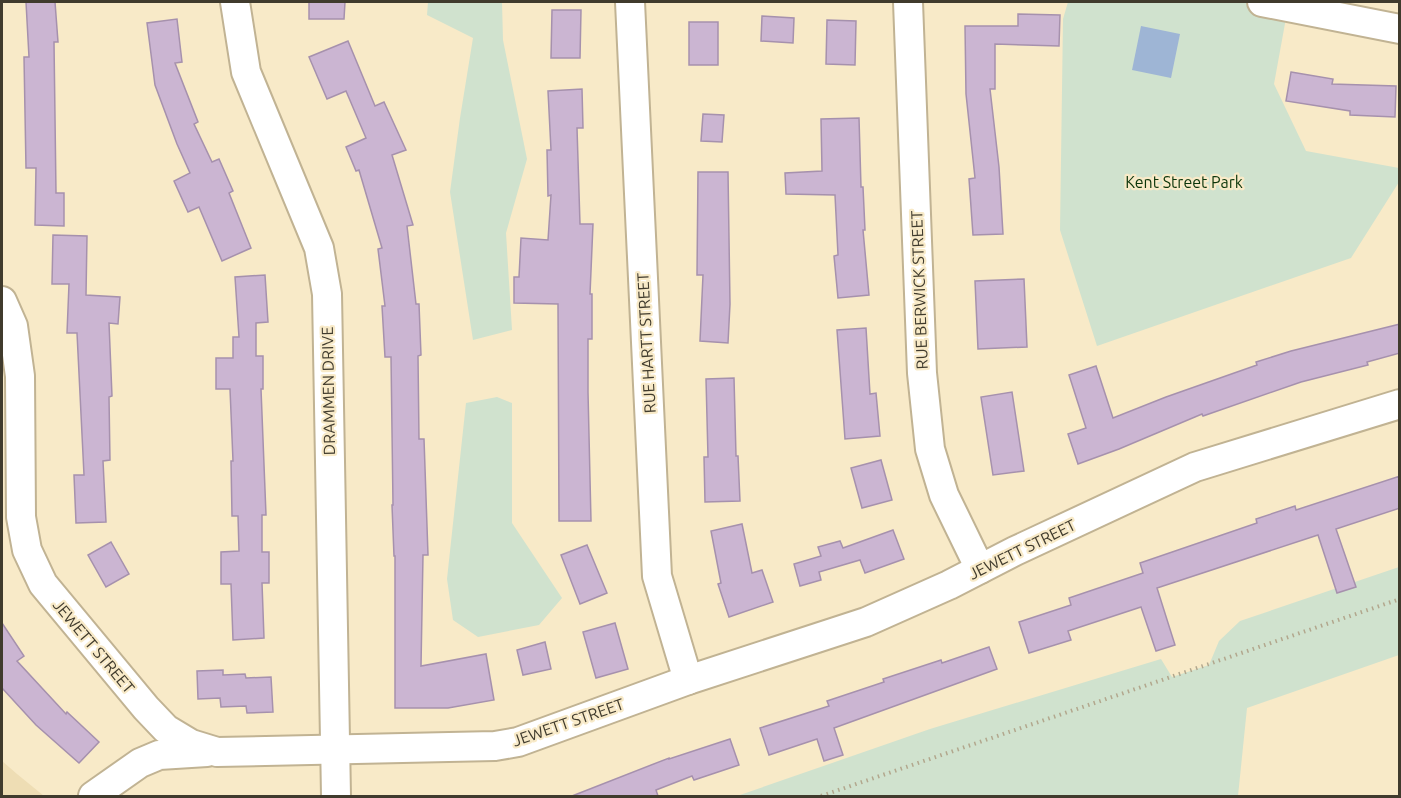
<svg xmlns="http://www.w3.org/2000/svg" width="1401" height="798" font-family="Ubuntu,sans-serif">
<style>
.built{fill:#eeddb4}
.green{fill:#d0e2ce}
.water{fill:#9eb5d5}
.building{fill:#cbb5d2;stroke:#a691ad;stroke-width:1.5}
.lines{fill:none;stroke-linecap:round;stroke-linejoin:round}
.minor-casing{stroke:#c1b393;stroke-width:32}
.path{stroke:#b2a78d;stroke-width:4;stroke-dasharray:1.5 4.5;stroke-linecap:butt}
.minor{stroke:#fff;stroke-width:28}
.labels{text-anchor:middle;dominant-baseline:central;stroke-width:4.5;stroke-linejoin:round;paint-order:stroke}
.park-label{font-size:16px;fill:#0b350a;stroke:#f8eac8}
.street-label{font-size:16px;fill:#403b2d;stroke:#f8eac8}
</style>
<rect width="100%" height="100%" fill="#f8eac8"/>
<polygon class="built" points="2,761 17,774 44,796 2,796"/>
<g class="green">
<polygon points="428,2 502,2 503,40 527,159 506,233 512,330 473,340 450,192 460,118 473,38 427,15"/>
<polygon points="1068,2 1262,2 1288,7 1274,84 1306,151 1399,168 1399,182 1351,258 1097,346 1060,230 1063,19"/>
<polygon points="497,397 512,403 512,523 562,598 539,625 478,637 453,620 447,579 466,403"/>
<polygon points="1399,567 1399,655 1247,708 1238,796 737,796 930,729 1161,659 1172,677 1209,665 1219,641 1240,621"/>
</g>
<polygon class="water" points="1141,26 1180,34 1171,78 1132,70"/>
<g class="building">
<polygon points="26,2 55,2 58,42 54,42 56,193 64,193 64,226 35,225 36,168 26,168 24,57 29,57"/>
<polygon points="309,2 345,2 344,19 309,19"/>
<polygon points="552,10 581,10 580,58 551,58"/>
<polygon points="1018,14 1060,15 1059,46 995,44 995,89 990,89 999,167 1003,234 973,235 969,179 975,178 966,94 965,26 1018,26"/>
<polygon points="762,16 794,18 793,43 761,41"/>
<polygon points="177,19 182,62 175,63 198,122 194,124 212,162 219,159 233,191 229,193 251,248 222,261 199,207 188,212 174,181 190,173 177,144 155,85 147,23"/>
<polygon points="827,20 856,21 855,65 826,64"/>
<rect x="689" y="22" width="29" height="43"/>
<polygon points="348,41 375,106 384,102 406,150 392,155 413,225 407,226 416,304 419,304 421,355 418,356 419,439 424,439 428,555 423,555 421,666 486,654 494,700 448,708 395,708 395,556 394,556 392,505 393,505 391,357 385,357 382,306 385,306 378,249 382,248 359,170 356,171 346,147 366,138 346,91 327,99 309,57"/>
<polygon points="1291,72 1333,79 1332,84 1396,86 1395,117 1350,115 1350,111 1286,101"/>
<polygon points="582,89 583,128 577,128 580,224 593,224 590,294 592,294 592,339 588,339 588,392 591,521 559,521 558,304 514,303 514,277 519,277 521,238 548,240 551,195 548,196 547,150 551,150 548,91"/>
<polygon points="703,114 724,115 722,142 701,141"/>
<polygon points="859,118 861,187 863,187 865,230 863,230 869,295 838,298 834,256 838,255 835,195 786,194 785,173 822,171 821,119"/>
<polygon points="698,172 728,172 730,304 728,343 700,341 703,275 697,275"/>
<polygon points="53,235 87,236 86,295 120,297 118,324 109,323 112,396 109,397 110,460 103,461 106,522 76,523 74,475 84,475 77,333 67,333 69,284 52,284"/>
<polygon points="265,275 268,322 256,323 256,356 263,356 263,389 261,389 266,515 262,515 262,552 269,552 269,583 262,583 264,638 233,640 231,584 221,584 221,552 239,551 238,516 232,516 231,461 233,461 230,389 216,389 216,358 233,358 233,337 239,337 235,277"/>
<polygon points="1024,279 1027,347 978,349 975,281"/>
<polygon points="1400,324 1400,353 1367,362 1368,365 1301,382 1203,416 1202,414 1119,449 1078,464 1068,434 1086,428 1069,375 1096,366 1113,418 1166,397 1257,365 1256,362 1291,351"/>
<polygon points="866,328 870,394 876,393 880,436 845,439 837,330"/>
<polygon points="734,378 736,456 738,456 740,501 705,502 704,457 708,457 706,379"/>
<polygon points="1012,392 1024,471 993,475 981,397"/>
<polygon points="881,460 892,500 862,508 851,468"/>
<polygon points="1400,476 1400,508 1336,529 1356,587 1337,593 1318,535 1157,588 1175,645 1156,651 1141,607 1068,631 1071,640 1029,653 1019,622 1071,605 1069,598 1143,573 1140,563 1257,523 1256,519 1295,506 1296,510"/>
<polygon points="742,524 752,573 762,570 773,602 729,617 718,584 721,583 711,531"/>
<polygon points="893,530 904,559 865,573 860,560 819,572 821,580 800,586 794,564 821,556 818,547 840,541 843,548"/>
<polygon points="111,542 129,574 106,587 88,555"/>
<polygon points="587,545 607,593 580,604 561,555"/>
<polygon points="2,623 24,656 17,661 66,714 67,712 99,742 79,763 36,725 2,688"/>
<polygon points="615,623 628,669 596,678 583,632"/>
<polygon points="545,642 551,669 523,675 517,650"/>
<polygon points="989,647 997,669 834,728 843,755 824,761 817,739 769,755 760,728 829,706 827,701 884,682 883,679 941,660 942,663"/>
<polygon points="223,670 223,675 245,674 246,678 271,677 273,712 247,713 246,706 221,707 220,698 198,699 197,671"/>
<polygon points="730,739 739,765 694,780 692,776 656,790 658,796 572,796 669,758 669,759"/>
</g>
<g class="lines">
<g class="minor-casing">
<g id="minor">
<polyline points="235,2 246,72 319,248 327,294 336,796"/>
<polyline points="630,2 657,576 688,680"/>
<polyline points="908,2 922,373 930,449 944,495 980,569"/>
<polyline points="1262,2 1400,29"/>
<polyline points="2,301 13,326 20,376 21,517 27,550 43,584 146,708 166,729 191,744 217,752 495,746 518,742 688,680 866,622 949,585 1015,551 1195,467 1400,404"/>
<polyline points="93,796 140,763 159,755 207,752"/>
</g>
</g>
<polyline class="path" points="821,796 1400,599"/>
<use href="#minor" class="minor"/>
</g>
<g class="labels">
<g class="park-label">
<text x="1184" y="182">Kent Street Park</text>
</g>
<g class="street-label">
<text transform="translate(919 290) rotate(-92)">RUE BERWICK STREET</text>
<text transform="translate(646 343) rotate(-93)">RUE HARTT STREET</text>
<text transform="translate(328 391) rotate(-91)">DRAMMEN DRIVE</text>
<text transform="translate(1022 549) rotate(-26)">JEWETT STREET</text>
<text transform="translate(94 646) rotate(50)">JEWETT STREET</text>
<text transform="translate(568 722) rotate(-19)">JEWETT STREET</text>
</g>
</g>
<rect width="1401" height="798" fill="none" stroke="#403b2d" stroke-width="6"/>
</svg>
